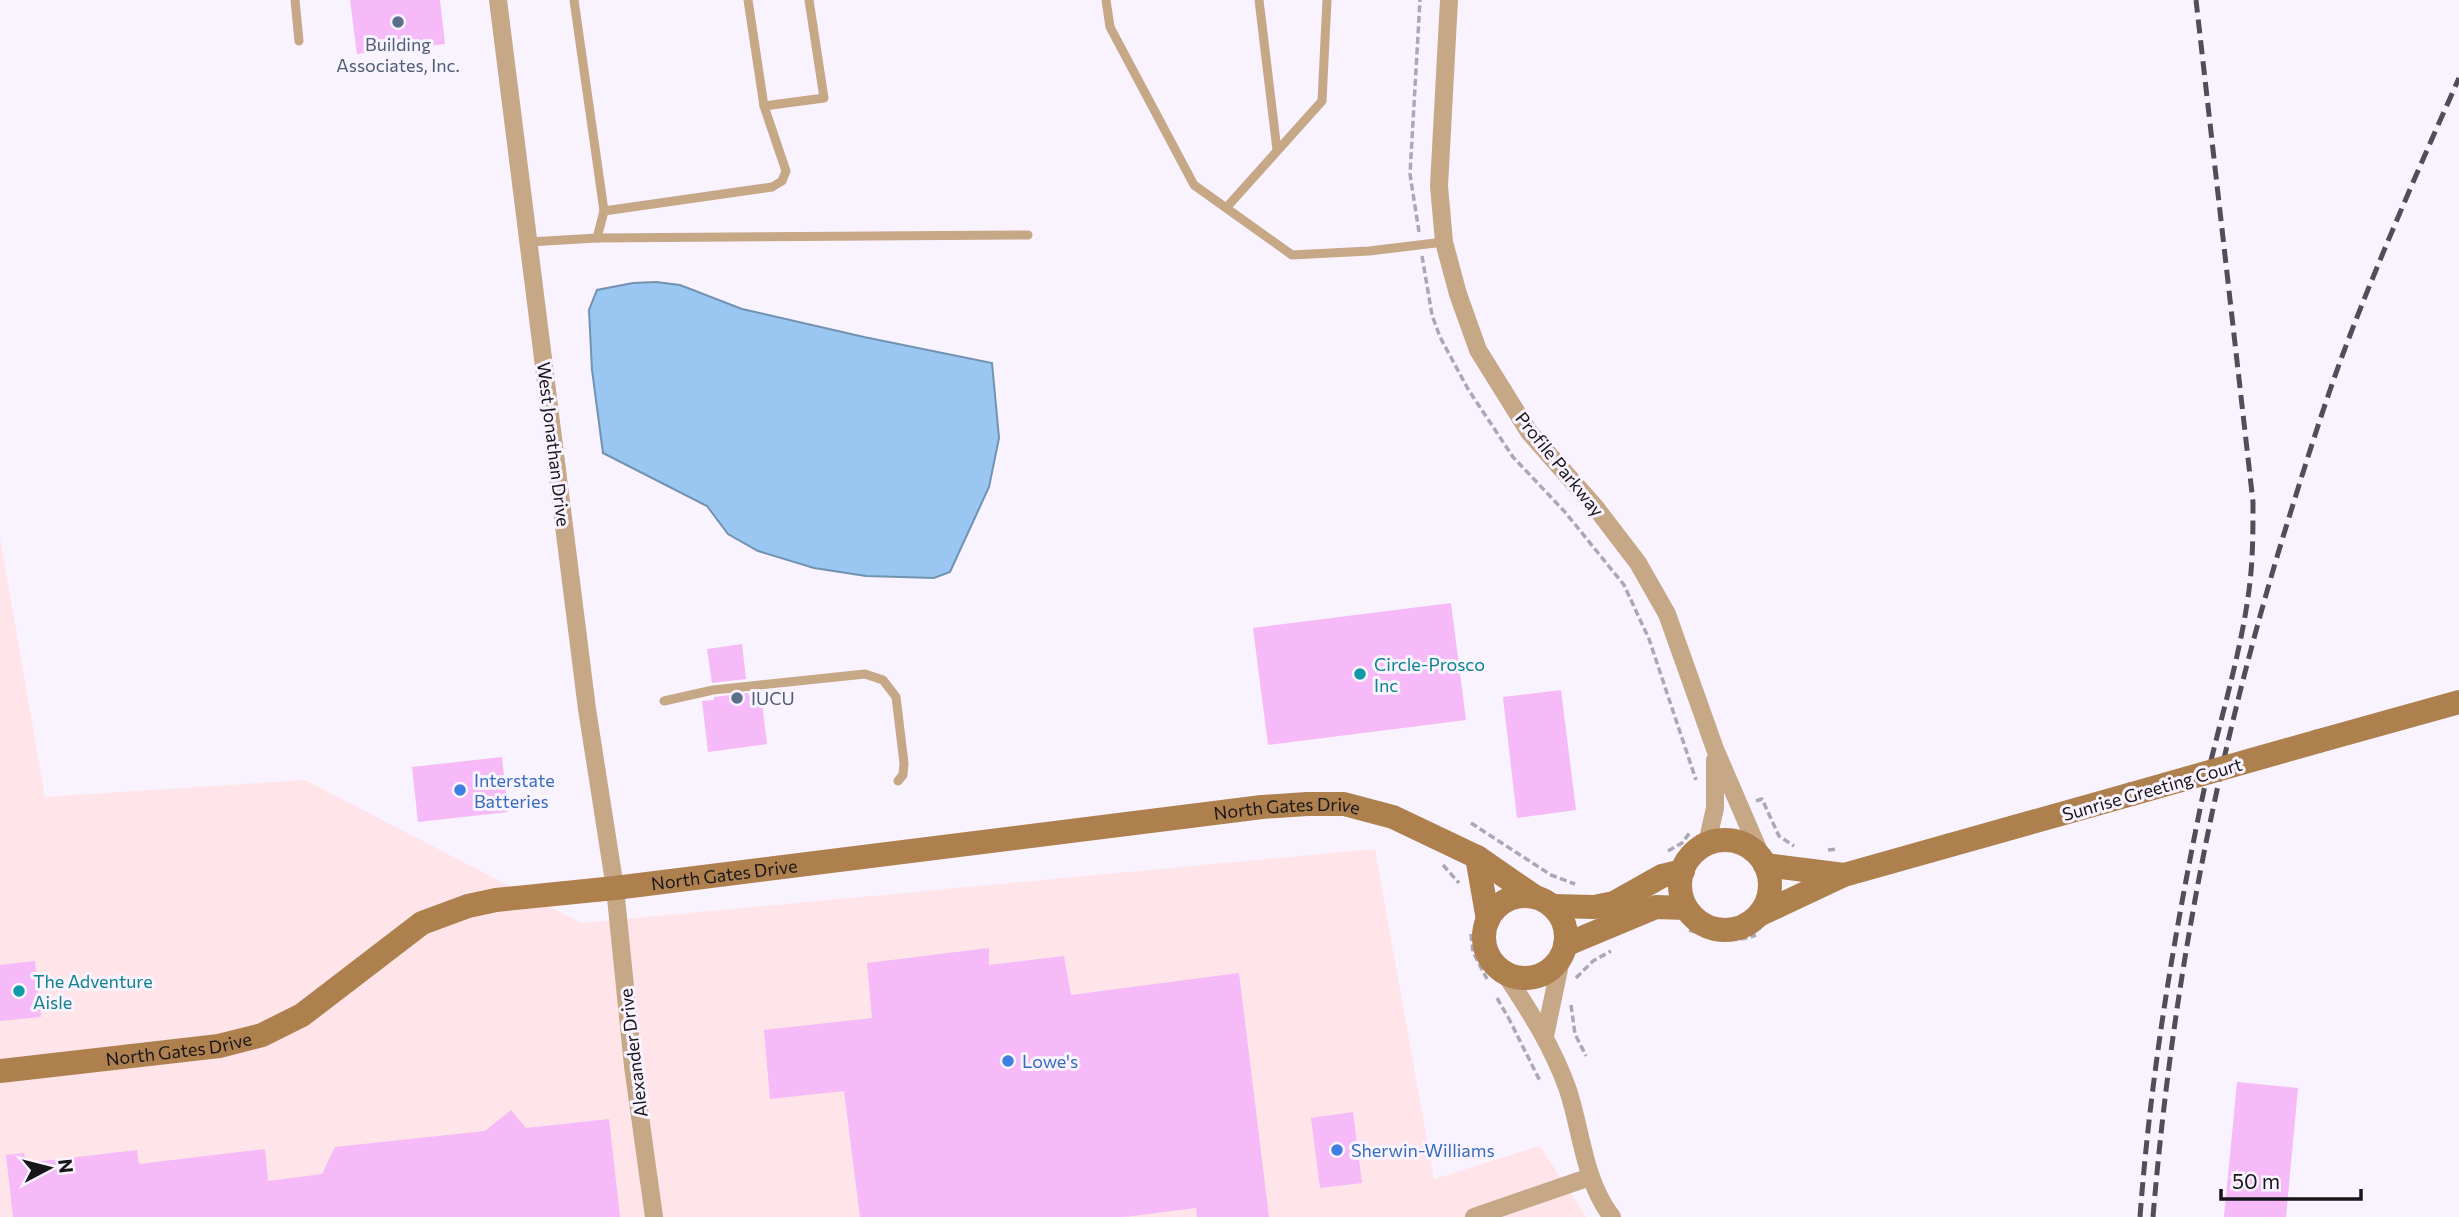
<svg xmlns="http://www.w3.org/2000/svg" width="2459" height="1217" font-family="Commissioner,sans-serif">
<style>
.commercial{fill:#ffe4e9}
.water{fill:#99c7f1;stroke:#7292b1;stroke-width:2}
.building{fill:#f5baf7}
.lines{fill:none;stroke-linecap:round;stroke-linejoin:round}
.path{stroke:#aca7b1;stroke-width:3.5;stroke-dasharray:7 3.5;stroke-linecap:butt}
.lane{stroke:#c6a786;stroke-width:9}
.street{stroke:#c6a786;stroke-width:18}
.secondary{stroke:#ad804d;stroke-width:24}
.rail{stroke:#524e56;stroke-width:5;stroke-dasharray:14 7;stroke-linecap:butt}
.secondary-bridge{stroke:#ad804d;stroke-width:24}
.service-dot{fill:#5c6f8a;stroke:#f9f3ff;stroke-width:2.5}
.culture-dot{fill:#0f9aa8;stroke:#f9f3ff;stroke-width:2.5}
.shop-dot{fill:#3f7fe0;stroke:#f9f3ff;stroke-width:2.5}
.labels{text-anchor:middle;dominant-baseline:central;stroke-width:6;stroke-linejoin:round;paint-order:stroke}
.service-label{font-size:18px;fill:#4e5e75;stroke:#f9f3ff}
.street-label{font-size:18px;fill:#18151b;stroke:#f9f3ff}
.culture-label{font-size:18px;fill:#0d838f;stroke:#f9f3ff;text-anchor:start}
.shop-label{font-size:18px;fill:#366cbe;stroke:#f9f3ff;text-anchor:start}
</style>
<rect width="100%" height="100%" fill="#f9f3ff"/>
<polygon class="commercial" points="0,537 45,797 305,780 581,923 1375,849 1434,1179 1540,1146 1586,1217 0,1217"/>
<polygon class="water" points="656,282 680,285 742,309 864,337 992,363 999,438 989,487 950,572 934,578 866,576 814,568 758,551 728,534 707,506 603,453 592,370 589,310 597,290 633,283"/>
<g class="building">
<polygon points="350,0 440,0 445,44 357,54"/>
<polygon points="1451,603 1466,720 1268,745 1253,628"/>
<polygon points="742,644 746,679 712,683 707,649"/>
<polygon points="1561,690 1576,810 1517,818 1503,697"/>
<polygon points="748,693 749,695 761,694 767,744 708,752 702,701 714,700 714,697"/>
<polygon points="502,757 508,812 418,822 412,767"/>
<polygon points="989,948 989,965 1064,956 1071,995 1239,973 1269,1217 1197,1217 1196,1208 1125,1217 860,1217 844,1091 770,1099 764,1030 872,1018 867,963"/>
<polygon points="35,961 41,1017 0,1021 0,965"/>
<polygon points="2237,1082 2298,1088 2286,1217 2224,1217"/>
<polygon points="511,1110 526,1128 609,1119 620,1217 13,1217 6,1155 24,1153 26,1163 137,1150 139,1164 265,1149 268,1181 322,1174 335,1147 485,1131"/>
<polygon points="1353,1112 1362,1183 1320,1188 1311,1118"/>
</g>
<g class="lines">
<g class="path">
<polyline points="1419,232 1410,174 1420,0"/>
<polyline points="1422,256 1432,315 1440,337 1468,389 1513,457 1565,512 1624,585 1649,639 1696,780"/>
<polyline points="1756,801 1762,799 1779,836 1794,846"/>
<polyline points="1471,823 1551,875 1575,884"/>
<polyline points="1828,850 1838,849"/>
<polyline points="1668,851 1682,843 1691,831"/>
<polyline points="1443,865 1459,883"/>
<path d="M1689 930C1711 937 1733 944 1756 935"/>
<polyline points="1471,934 1473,952 1487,979"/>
<polyline points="1576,978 1593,961 1611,951"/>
<polyline points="1497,998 1508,1017"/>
<polyline points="1571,1005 1575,1034 1586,1056"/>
<polyline points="1508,1017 1540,1081"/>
</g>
<g class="lane">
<polyline points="295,0 299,41"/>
<polyline points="574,0 604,211 772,187 782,181 786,171 764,106 824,98 809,0"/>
<polyline points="748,0 764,106"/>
<polyline points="1106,0 1110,27 1194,185 1292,255 1369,251 1444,242"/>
<polyline points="1259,0 1277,150"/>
<polyline points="1226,208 1322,101 1327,0"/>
<polyline points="597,238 1028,235"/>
<polyline points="529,242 597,238 604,211"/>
<polyline points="664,701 713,690 865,674 883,680 896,697 904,763 903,775 898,781"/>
</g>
<g class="street">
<polyline points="498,0 587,709 615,888 633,1066 654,1217"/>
<polyline points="1449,0 1439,186 1444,242 1458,294 1478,350 1529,432 1596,508 1638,563 1667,614 1715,749 1762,858"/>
<polyline points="1707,843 1715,808 1715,760"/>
<path d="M1504 972C1529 1010 1553 1047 1568 1090 1582 1133 1584 1181 1612 1217"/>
<polyline points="1545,1036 1562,955"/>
<polyline points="1474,1217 1590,1177"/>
</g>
<g class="secondary">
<polyline points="2319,741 2459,702"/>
<circle cx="1725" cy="885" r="45"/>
<polyline points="1477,857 1488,920"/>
<polyline points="1765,865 1844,875"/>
<circle cx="1525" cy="937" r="41"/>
<polyline points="1552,906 1594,907 1614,903 1662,876 1683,871"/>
<polyline points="1761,914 1844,875 2132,794"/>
<polyline points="1565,945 1656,907 1686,908"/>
<path id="s1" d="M0 1071 219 1046 262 1035 302 1015 422 923 468 906 496 900 615 888 1262 807 1307 804H1344L1393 817 1477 857 1535 897"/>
</g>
<g class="rail">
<path d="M2140 1217C2150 1082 2172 947 2199 814 2214 737 2241 660 2250 582 2253 555 2253 529 2253 502L2196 0"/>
<path d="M2153 1217C2173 977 2219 741 2291 511 2310 450 2329 389 2352 330 2385 245 2422 161 2459 78"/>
</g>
<polyline class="secondary-bridge" points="2132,794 2319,741"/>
</g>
<g class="service-dot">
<circle cx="398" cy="22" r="7"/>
<circle cx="737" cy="698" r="7"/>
</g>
<g class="culture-dot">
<circle cx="1360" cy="674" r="7"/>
<circle cx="19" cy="991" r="7"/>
</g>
<g class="shop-dot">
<circle cx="460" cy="790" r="7"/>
<circle cx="1008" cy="1061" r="7"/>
<circle cx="1337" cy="1150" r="7"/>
</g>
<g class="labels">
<g class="service-label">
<text x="398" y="44">Building<tspan x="398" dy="21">Associates, Inc.</tspan></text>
<text x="751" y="698" text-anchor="start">IUCU</text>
</g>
<g class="street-label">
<text transform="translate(554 444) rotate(83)">West Jonathan Drive</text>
<text transform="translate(1560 464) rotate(51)">Profile Parkway</text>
<text transform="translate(2152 789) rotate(-16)">Sunrise Greeting Court</text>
<text stroke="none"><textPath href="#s1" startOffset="1335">North Gates Drive</textPath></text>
<text stroke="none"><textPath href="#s1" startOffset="768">North Gates Drive</textPath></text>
<text stroke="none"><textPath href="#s1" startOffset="180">North Gates Drive</textPath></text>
<text transform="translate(633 1053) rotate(-97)">Alexander Drive</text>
</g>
<g class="culture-label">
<text x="1374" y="664">Circle-Prosco<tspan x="1374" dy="21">Inc</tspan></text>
<text x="33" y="981">The Adventure<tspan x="33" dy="21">Aisle</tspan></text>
</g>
<g class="shop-label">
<text x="474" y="780">Interstate<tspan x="474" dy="21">Batteries</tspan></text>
<text x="1022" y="1061">Lowe's</text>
<text x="1351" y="1150">Sherwin-Williams</text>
</g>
</g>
<g transform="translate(49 1168) rotate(83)" stroke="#f9f3ff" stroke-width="5" paint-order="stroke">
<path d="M0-5L12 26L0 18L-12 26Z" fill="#18151b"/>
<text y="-10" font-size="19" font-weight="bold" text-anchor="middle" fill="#18151b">N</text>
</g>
<path d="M2221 1189v10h140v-10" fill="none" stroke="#18151b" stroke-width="3.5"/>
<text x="2232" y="1189" font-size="21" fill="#18151b" stroke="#f9f3ff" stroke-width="5" paint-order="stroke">50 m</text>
</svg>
